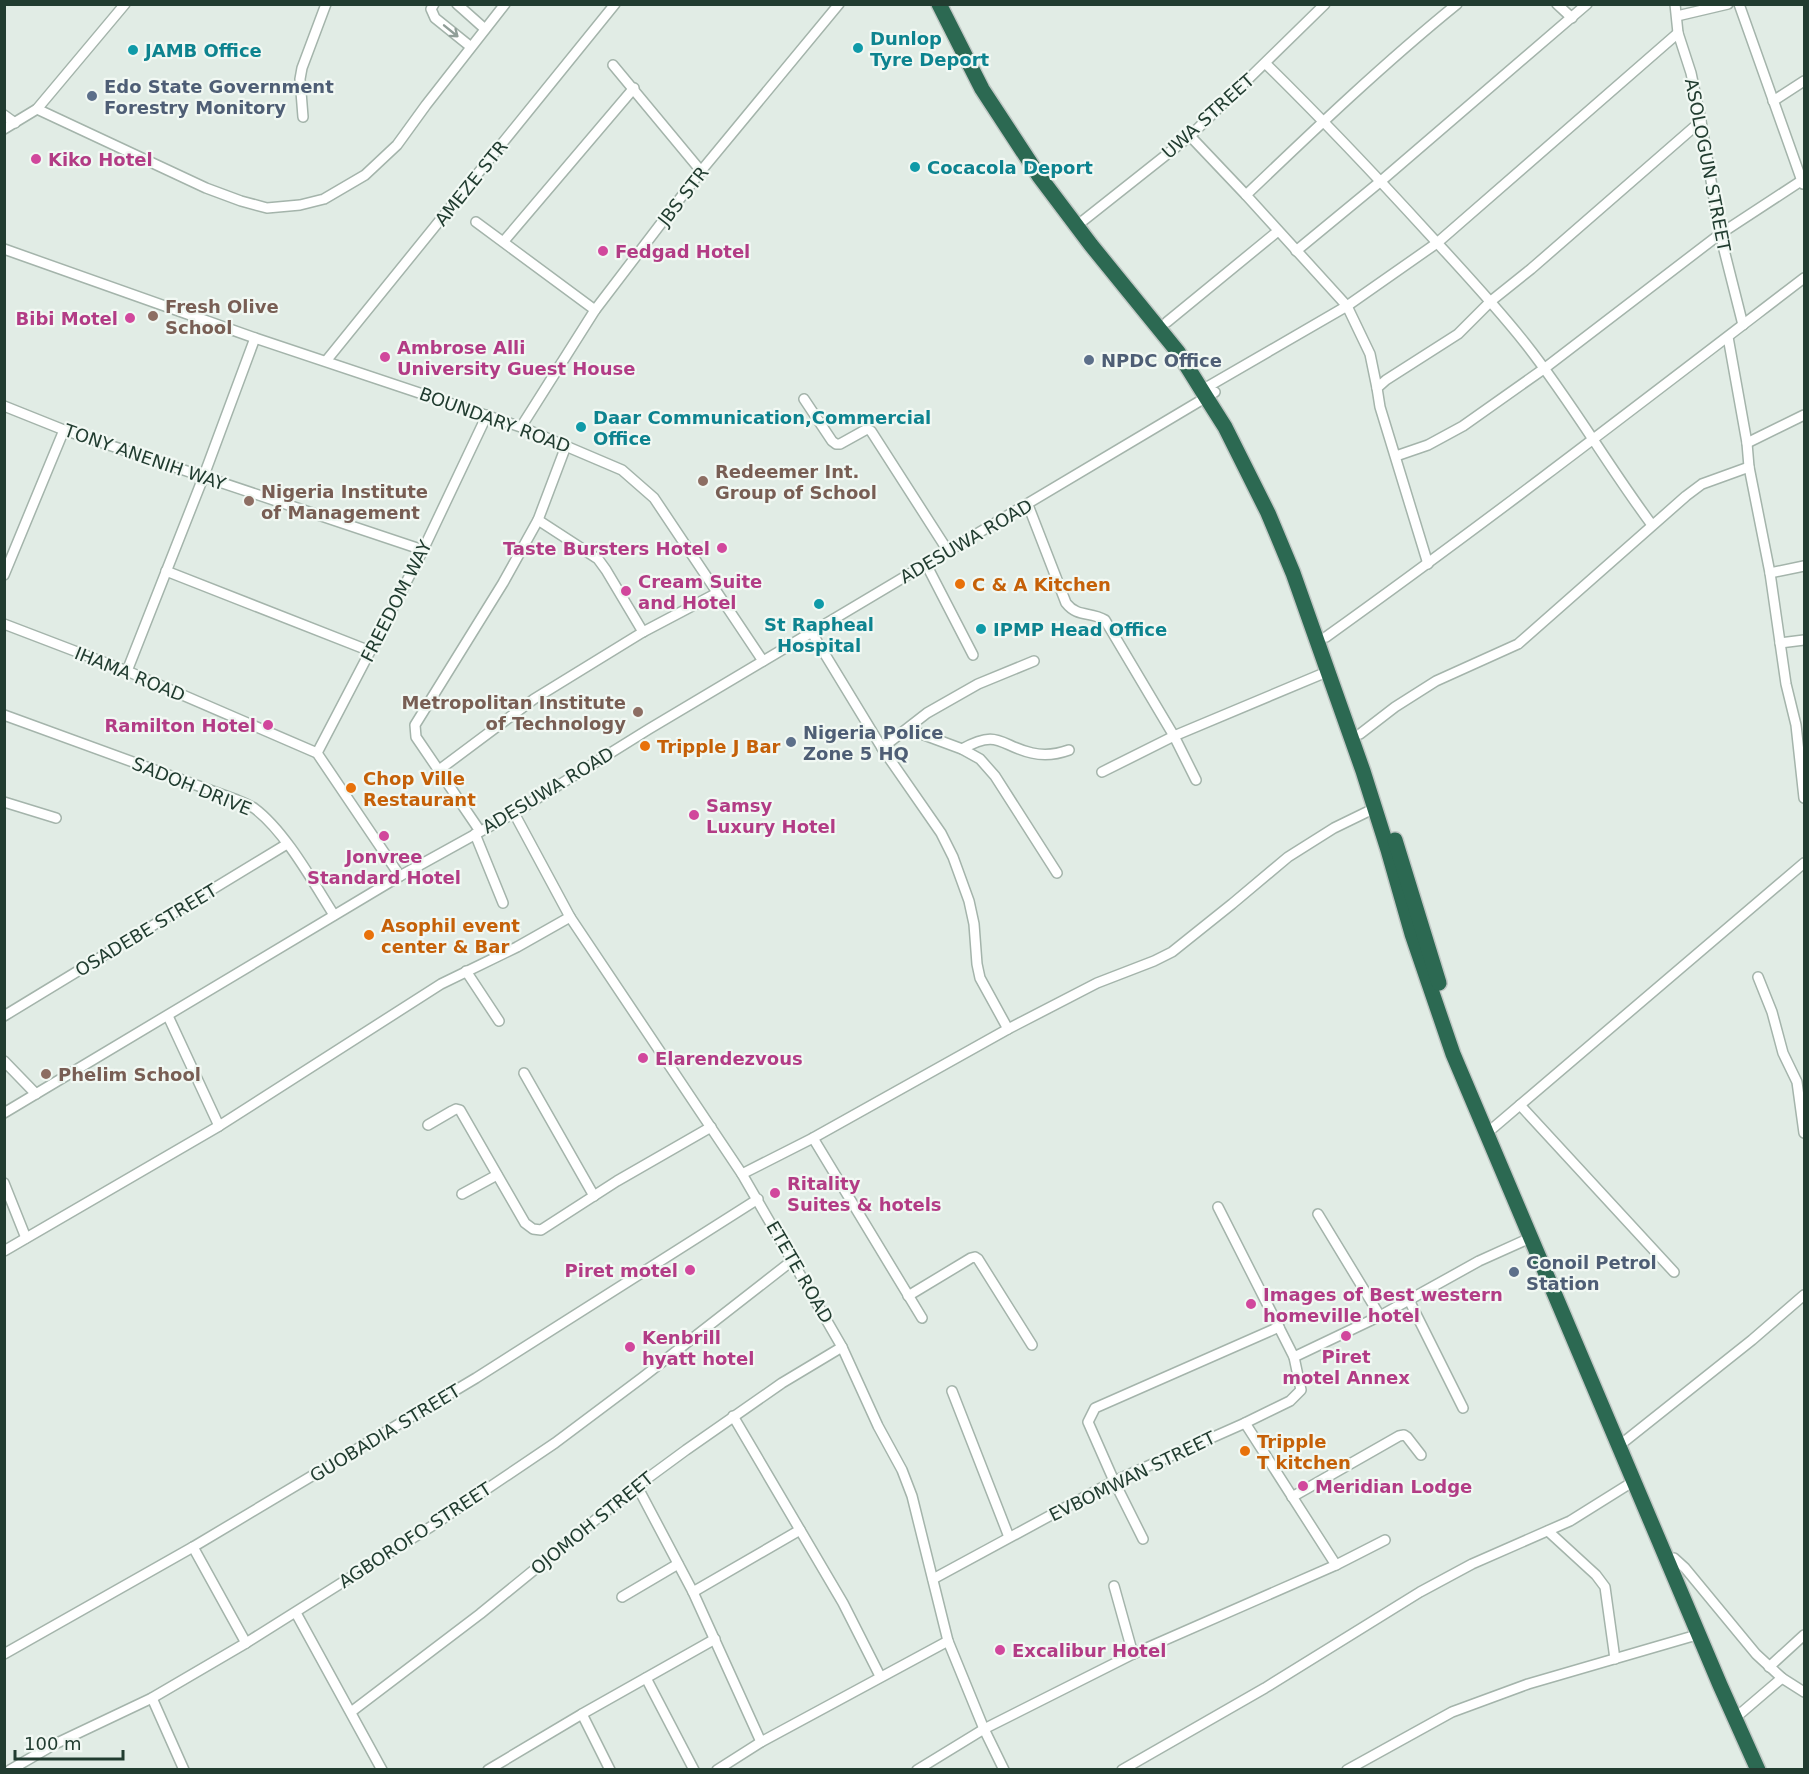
<svg xmlns="http://www.w3.org/2000/svg" width="1809" height="1774" font-family="'DejaVu Sans',sans-serif">
<style>
.lines{fill:none;stroke-linecap:round;stroke-linejoin:round}
.minor-casing{stroke:#a4b4ab;stroke-width:12}
.highway-casing{stroke:#c1c8c5;stroke-width:18}
.minor{stroke:#fff;stroke-width:9}
.highway{stroke:#2c6952;stroke-width:15}
.oneway{stroke:#909e98}
.culture-dot{fill:#0f9aa8;stroke:#f1f8f3;stroke-width:2}
.service-dot{fill:#5c6f8a;stroke:#f1f8f3;stroke-width:2}
.hotel-dot{fill:#d1479c;stroke:#f1f8f3;stroke-width:2}
.education-dot{fill:#8d6e63;stroke:#f1f8f3;stroke-width:2}
.food-dot{fill:#e8710a;stroke:#f1f8f3;stroke-width:2}
.labels{text-anchor:middle;dominant-baseline:central;stroke-width:4.5;stroke-linejoin:round;paint-order:stroke}
.culture-label{font-size:18px;font-weight:bold;fill:#0d838f;stroke:#f1f8f3;text-anchor:start}
.service-label{font-size:18px;font-weight:bold;fill:#4e5e75;stroke:#f1f8f3;text-anchor:start}
.street-label{font-size:18px;fill:#213c30;stroke:#f1f8f3}
.hotel-label{font-size:18px;font-weight:bold;fill:#b23c85;stroke:#f1f8f3;text-anchor:start}
.education-label{font-size:18px;font-weight:bold;fill:#785e54;stroke:#f1f8f3;text-anchor:start}
.food-label{font-size:18px;font-weight:bold;fill:#c56008;stroke:#f1f8f3;text-anchor:start}
</style>
<rect width="100%" height="100%" fill="#e1ece5"/>
<g class="lines">
<g class="minor-casing">
<g id="minor">
<polyline points="434,4 431,9 435,18 471,47"/>
<polyline points="457,4 485,29"/>
<polyline points="1557,4 1572,18"/>
<polyline points="1675,4 1678,33 1691,73 1701,121 1720,234 1743,325"/>
<polyline points="1739,4 1803,184"/>
<polyline points="1677,16 1728,4"/>
<path d="M1266 64C1322 119 1376 176 1429 234 1462 270 1495 305 1525 343 1571 401 1608 466 1652 525"/>
<polyline points="613,65 701,171"/>
<polyline points="1773,101 1804,81"/>
<polyline points="37,109 206,188 241,201 267,208 300,205 324,199 365,175 397,145 426,105 505,4"/>
<polyline points="4,115 15,123"/>
<polyline points="303,117 300,79 302,68 326,4"/>
<polyline points="4,129 37,109 125,4"/>
<polyline points="1190,136 1246,195"/>
<polyline points="1084,220 1190,136 1325,4"/>
<polyline points="476,222 595,310"/>
<polyline points="504,241 634,88"/>
<polyline points="4,249 255,338 521,427 622,470 654,498 763,661"/>
<polyline points="1296,251 1381,181 1587,4"/>
<polyline points="1167,322 1278,231"/>
<polyline points="1728,337 1747,443 1749,467 1770,573 1786,684 1796,725 1804,798"/>
<polyline points="326,361 615,4"/>
<path d="M1377 388 1370 354 1347 306 1246 195C1314 130 1383 64 1457 4"/>
<polyline points="1202,390 1347,306 1437,243 1678,33"/>
<polyline points="804,399 832,441 836,444 840,444 867,429 871,431 948,551"/>
<polyline points="4,406 64,430 423,550"/>
<polyline points="521,427 595,310 701,171 839,4"/>
<polyline points="1747,443 1804,415"/>
<polyline points="1396,456 1428,445 1463,426 1545,368 1720,234 1804,179"/>
<path d="M1028 505 1066 603C1078 618 1090 611 1105 620L1174 736 1196 780"/>
<polyline points="538,520 598,559 606,570 643,632"/>
<polyline points="926,564 973,655"/>
<polyline points="1428,564 1380,407 1377,388 1386,380 1458,334 1491,301 1531,269 1701,121"/>
<polyline points="166,571 370,651"/>
<polyline points="1770,573 1804,566"/>
<polyline points="4,575 64,430"/>
<polyline points="4,624 127,671 317,753 400,876"/>
<polyline points="812,633 882,748 941,833 953,857 969,901 974,924 977,964 980,978 1008,1029"/>
<path d="M1326 637C1488 521 1646 399 1804 278"/>
<polyline points="1780,643 1804,640"/>
<polyline points="127,671 203,478 255,338"/>
<path d="M4 715 237 800C242 802 249 805 254 808 285 831 313 882 334 915"/>
<polyline points="908,729 962,749 980,759 995,776 1057,873"/>
<polyline points="1360,734 1395,707 1436,681 1518,644 1686,496 1702,484 1749,467"/>
<polyline points="882,748 927,713 978,684 1034,661"/>
<path d="M962 749C999 728 1000 746 1032 753 1045 756 1058 754 1069 750"/>
<polyline points="317,753 423,550 487,415"/>
<polyline points="439,770 534,699 643,632 717,593"/>
<polyline points="1102,772 1174,736 1329,671"/>
<polyline points="4,802 56,818"/>
<polyline points="514,813 570,917 742,1174 842,1347 878,1426 902,1470 912,1496 948,1641 984,1729 1004,1770"/>
<polyline points="480,831 416,737 415,725 503,583 538,520 566,446"/>
<polyline points="475,834 503,903"/>
<polyline points="466,971 499,1021"/>
<polyline points="1758,977 1772,1012 1783,1053 1797,1082 1804,1133"/>
<polyline points="4,1016 287,844"/>
<polyline points="168,1016 219,1126"/>
<polyline points="4,1061 36,1094"/>
<polyline points="524,1073 594,1196"/>
<polyline points="1520,1105 1674,1272"/>
<polyline points="4,1113 400,876 514,813 649,729 1215,392"/>
<polyline points="428,1125 452,1111 456,1109 460,1110 525,1223 533,1229 541,1230 617,1181 711,1127"/>
<polyline points="1493,1128 1804,863"/>
<polyline points="813,1138 922,1318"/>
<polyline points="742,1174 813,1138 1008,1029 1097,983 1154,961 1172,952 1232,904 1288,857 1334,828 1375,808"/>
<polyline points="4,1183 26,1238"/>
<polyline points="462,1194 497,1175"/>
<polyline points="1318,1214 1380,1316"/>
<polyline points="4,1251 219,1126 441,984 517,947 570,917"/>
<polyline points="908,1296 971,1258 975,1257 978,1259 1032,1345"/>
<polyline points="1409,1300 1463,1408"/>
<polyline points="1294,1357 1380,1316 1479,1261 1530,1238"/>
<polyline points="952,1391 1009,1537"/>
<polyline points="733,1416 843,1603 880,1676"/>
<polyline points="1625,1441 1752,1340 1804,1295"/>
<polyline points="637,1486 693,1592 761,1742"/>
<polyline points="1292,1497 1399,1436 1404,1435 1407,1437 1421,1455"/>
<polyline points="1548,1531 1596,1575 1605,1587 1615,1659"/>
<polyline points="1143,1539 1114,1481 1088,1422 1095,1408 1279,1327"/>
<polyline points="193,1547 246,1643"/>
<polyline points="1674,1558 1685,1568 1756,1654 1782,1678 1804,1692"/>
<polyline points="1336,1565 1385,1540"/>
<polyline points="933,1579 1114,1481 1245,1423 1290,1401 1301,1390 1294,1357 1218,1207"/>
<polyline points="1114,1586 1133,1654"/>
<polyline points="693,1592 800,1530"/>
<polyline points="622,1597 678,1564"/>
<polyline points="296,1613 382,1770"/>
<polyline points="4,1654 193,1547 476,1378 758,1199"/>
<polyline points="1769,1667 1804,1635"/>
<polyline points="646,1678 694,1770"/>
<polyline points="152,1698 184,1770"/>
<polyline points="351,1712 480,1614 637,1486 686,1450 782,1383 842,1347"/>
<polyline points="1741,1713 1782,1678"/>
<polyline points="582,1714 610,1770"/>
<polyline points="10,1770 55,1744 152,1698 246,1643 432,1526 555,1443 643,1377 793,1260"/>
<polyline points="488,1770 582,1714 715,1639"/>
<polyline points="717,1770 761,1742 948,1641"/>
<polyline points="917,1770 984,1729 1133,1654 1336,1565 1245,1423"/>
<polyline points="1122,1770 1265,1688 1420,1592 1472,1564 1570,1521 1634,1481"/>
<polyline points="1347,1770 1452,1712 1528,1684 1700,1634"/>
</g>
</g>
<g class="highway-casing">
<g id="highway">
<polyline points="939,4 982,89 1039,176 1091,245 1178,352 1206,397 1225,427 1268,513 1293,573 1363,771 1388,850 1412,934 1453,1054 1720,1685 1758,1770"/>
<polyline points="1395,840 1439,983"/>
</g>
</g>
<use href="#minor" class="minor"/>
<use href="#highway" class="highway"/>
</g>
<defs><path id="oneway-shaft" d="M-6 0H5M1.5-3L5.5 0L1.5 3" fill="none" stroke-width="1.6" stroke-linecap="round" stroke-linejoin="round" transform="scale(1.5)"/></defs>
<use class="oneway" href="#oneway-shaft" transform="translate(451 31) rotate(39)"/>
<g class="culture-dot">
<circle cx="858" cy="48" r="6"/>
<circle cx="133" cy="50" r="6"/>
<circle cx="915" cy="167" r="6"/>
<circle cx="581" cy="427" r="6"/>
<circle cx="819" cy="604" r="6"/>
<circle cx="981" cy="629" r="6"/>
</g>
<g class="service-dot">
<circle cx="92" cy="96" r="6"/>
<circle cx="1089" cy="360" r="6"/>
<circle cx="791" cy="742" r="6"/>
<circle cx="1514" cy="1272" r="6"/>
</g>
<g class="hotel-dot">
<circle cx="36" cy="159" r="6"/>
<circle cx="603" cy="251" r="6"/>
<circle cx="130" cy="318" r="6"/>
<circle cx="385" cy="357" r="6"/>
<circle cx="722" cy="548" r="6"/>
<circle cx="626" cy="591" r="6"/>
<circle cx="268" cy="725" r="6"/>
<circle cx="694" cy="815" r="6"/>
<circle cx="384" cy="836" r="6"/>
<circle cx="643" cy="1058" r="6"/>
<circle cx="775" cy="1193" r="6"/>
<circle cx="690" cy="1270" r="6"/>
<circle cx="1251" cy="1304" r="6"/>
<circle cx="1346" cy="1336" r="6"/>
<circle cx="630" cy="1347" r="6"/>
<circle cx="1303" cy="1486" r="6"/>
<circle cx="1000" cy="1650" r="6"/>
</g>
<g class="education-dot">
<circle cx="153" cy="316" r="6"/>
<circle cx="703" cy="481" r="6"/>
<circle cx="249" cy="501" r="6"/>
<circle cx="638" cy="712" r="6"/>
<circle cx="46" cy="1074" r="6"/>
</g>
<g class="food-dot">
<circle cx="960" cy="584" r="6"/>
<circle cx="645" cy="746" r="6"/>
<circle cx="351" cy="788" r="6"/>
<circle cx="369" cy="935" r="6"/>
<circle cx="1245" cy="1451" r="6"/>
</g>
<g class="labels">
<g class="culture-label">
<text x="870" y="38">Dunlop<tspan x="870" dy="21">Tyre Deport</tspan></text>
<text x="145" y="50">JAMB Office</text>
<text x="927" y="167">Cocacola Deport</text>
<text x="593" y="417">Daar Communication,Commercial<tspan x="593" dy="21">Office</tspan></text>
<text x="819" y="624" text-anchor="middle">St Rapheal<tspan x="819" dy="21">Hospital</tspan></text>
<text x="993" y="629">IPMP Head Office</text>
</g>
<g class="service-label">
<text x="104" y="86">Edo State Government<tspan x="104" dy="21">Forestry Monitory</tspan></text>
<text x="1101" y="360">NPDC Office</text>
<text x="803" y="732">Nigeria Police<tspan x="803" dy="21">Zone 5 HQ</tspan></text>
<text x="1526" y="1262">Conoil Petrol<tspan x="1526" dy="21">Station</tspan></text>
</g>
<g class="street-label">
<text transform="translate(1208 116) rotate(-42)">UWA STREET</text>
<text transform="translate(1708 165) rotate(79)">ASOLOGUN STREET</text>
<text transform="translate(471 183) rotate(-51)">AMEZE STR</text>
<text transform="translate(683 196) rotate(-52)">JBS STR</text>
<text transform="translate(495 420) rotate(20)">BOUNDARY ROAD</text>
<text transform="translate(145 457) rotate(19)">TONY ANENIH WAY</text>
<text transform="translate(966 541) rotate(-30)">ADESUWA ROAD</text>
<text transform="translate(396 601) rotate(-63)">FREEDOM WAY</text>
<text transform="translate(130 674) rotate(22)">IHAMA ROAD</text>
<text transform="translate(192 786) rotate(22)">SADOH DRIVE</text>
<text transform="translate(548 790) rotate(-31)">ADESUWA ROAD</text>
<text transform="translate(146 930) rotate(-31)">OSADEBE STREET</text>
<text transform="translate(800 1272) rotate(60)">ETETE ROAD</text>
<text transform="translate(385 1433) rotate(-31)">GUOBADIA STREET</text>
<text transform="translate(1132 1476) rotate(-26)">EVBOMWAN STREET</text>
<text transform="translate(592 1523) rotate(-39)">OJOMOH STREET</text>
<text transform="translate(415 1535) rotate(-33)">AGBOROFO STREET</text>
</g>
<g class="hotel-label">
<text x="48" y="159">Kiko Hotel</text>
<text x="615" y="251">Fedgad Hotel</text>
<text x="118" y="318" text-anchor="end">Bibi Motel</text>
<text x="397" y="347">Ambrose Alli<tspan x="397" dy="21">University Guest House</tspan></text>
<text x="710" y="548" text-anchor="end">Taste Bursters Hotel</text>
<text x="638" y="581">Cream Suite<tspan x="638" dy="21">and Hotel</tspan></text>
<text x="256" y="725" text-anchor="end">Ramilton Hotel</text>
<text x="706" y="805">Samsy<tspan x="706" dy="21">Luxury Hotel</tspan></text>
<text x="384" y="856" text-anchor="middle">Jonvree<tspan x="384" dy="21">Standard Hotel</tspan></text>
<text x="655" y="1058">Elarendezvous</text>
<text x="787" y="1183">Ritality<tspan x="787" dy="21">Suites &amp; hotels</tspan></text>
<text x="678" y="1270" text-anchor="end">Piret motel</text>
<text x="1263" y="1294">Images of Best western<tspan x="1263" dy="21">homeville hotel</tspan></text>
<text x="642" y="1337">Kenbrill<tspan x="642" dy="21">hyatt hotel</tspan></text>
<text x="1346" y="1356" text-anchor="middle">Piret<tspan x="1346" dy="21">motel Annex</tspan></text>
<text x="1315" y="1486">Meridian Lodge</text>
<text x="1012" y="1650">Excalibur Hotel</text>
</g>
<g class="education-label">
<text x="165" y="306">Fresh Olive<tspan x="165" dy="21">School</tspan></text>
<text x="715" y="471">Redeemer Int.<tspan x="715" dy="21">Group of School</tspan></text>
<text x="261" y="491">Nigeria Institute<tspan x="261" dy="21">of Management</tspan></text>
<text x="626" y="702" text-anchor="end">Metropolitan Institute<tspan x="626" dy="21">of Technology</tspan></text>
<text x="58" y="1074">Phelim School</text>
</g>
<g class="food-label">
<text x="972" y="584">C &amp; A Kitchen</text>
<text x="657" y="746">Tripple J Bar</text>
<text x="363" y="778">Chop Ville<tspan x="363" dy="21">Restaurant</tspan></text>
<text x="381" y="925">Asophil event<tspan x="381" dy="21">center &amp; Bar</tspan></text>
<text x="1257" y="1441">Tripple<tspan x="1257" dy="21">T kitchen</tspan></text>
</g>
</g>
<rect width="1809" height="1774" fill="none" stroke="#213c30" stroke-width="12"/>
<path d="M15 1750v9h108v-9" fill="none" stroke="#213c30" stroke-width="3"/>
<text x="24" y="1750" font-size="18" fill="#213c30" stroke="#f1f8f3" stroke-width="4.5" paint-order="stroke">100 m</text>
</svg>
